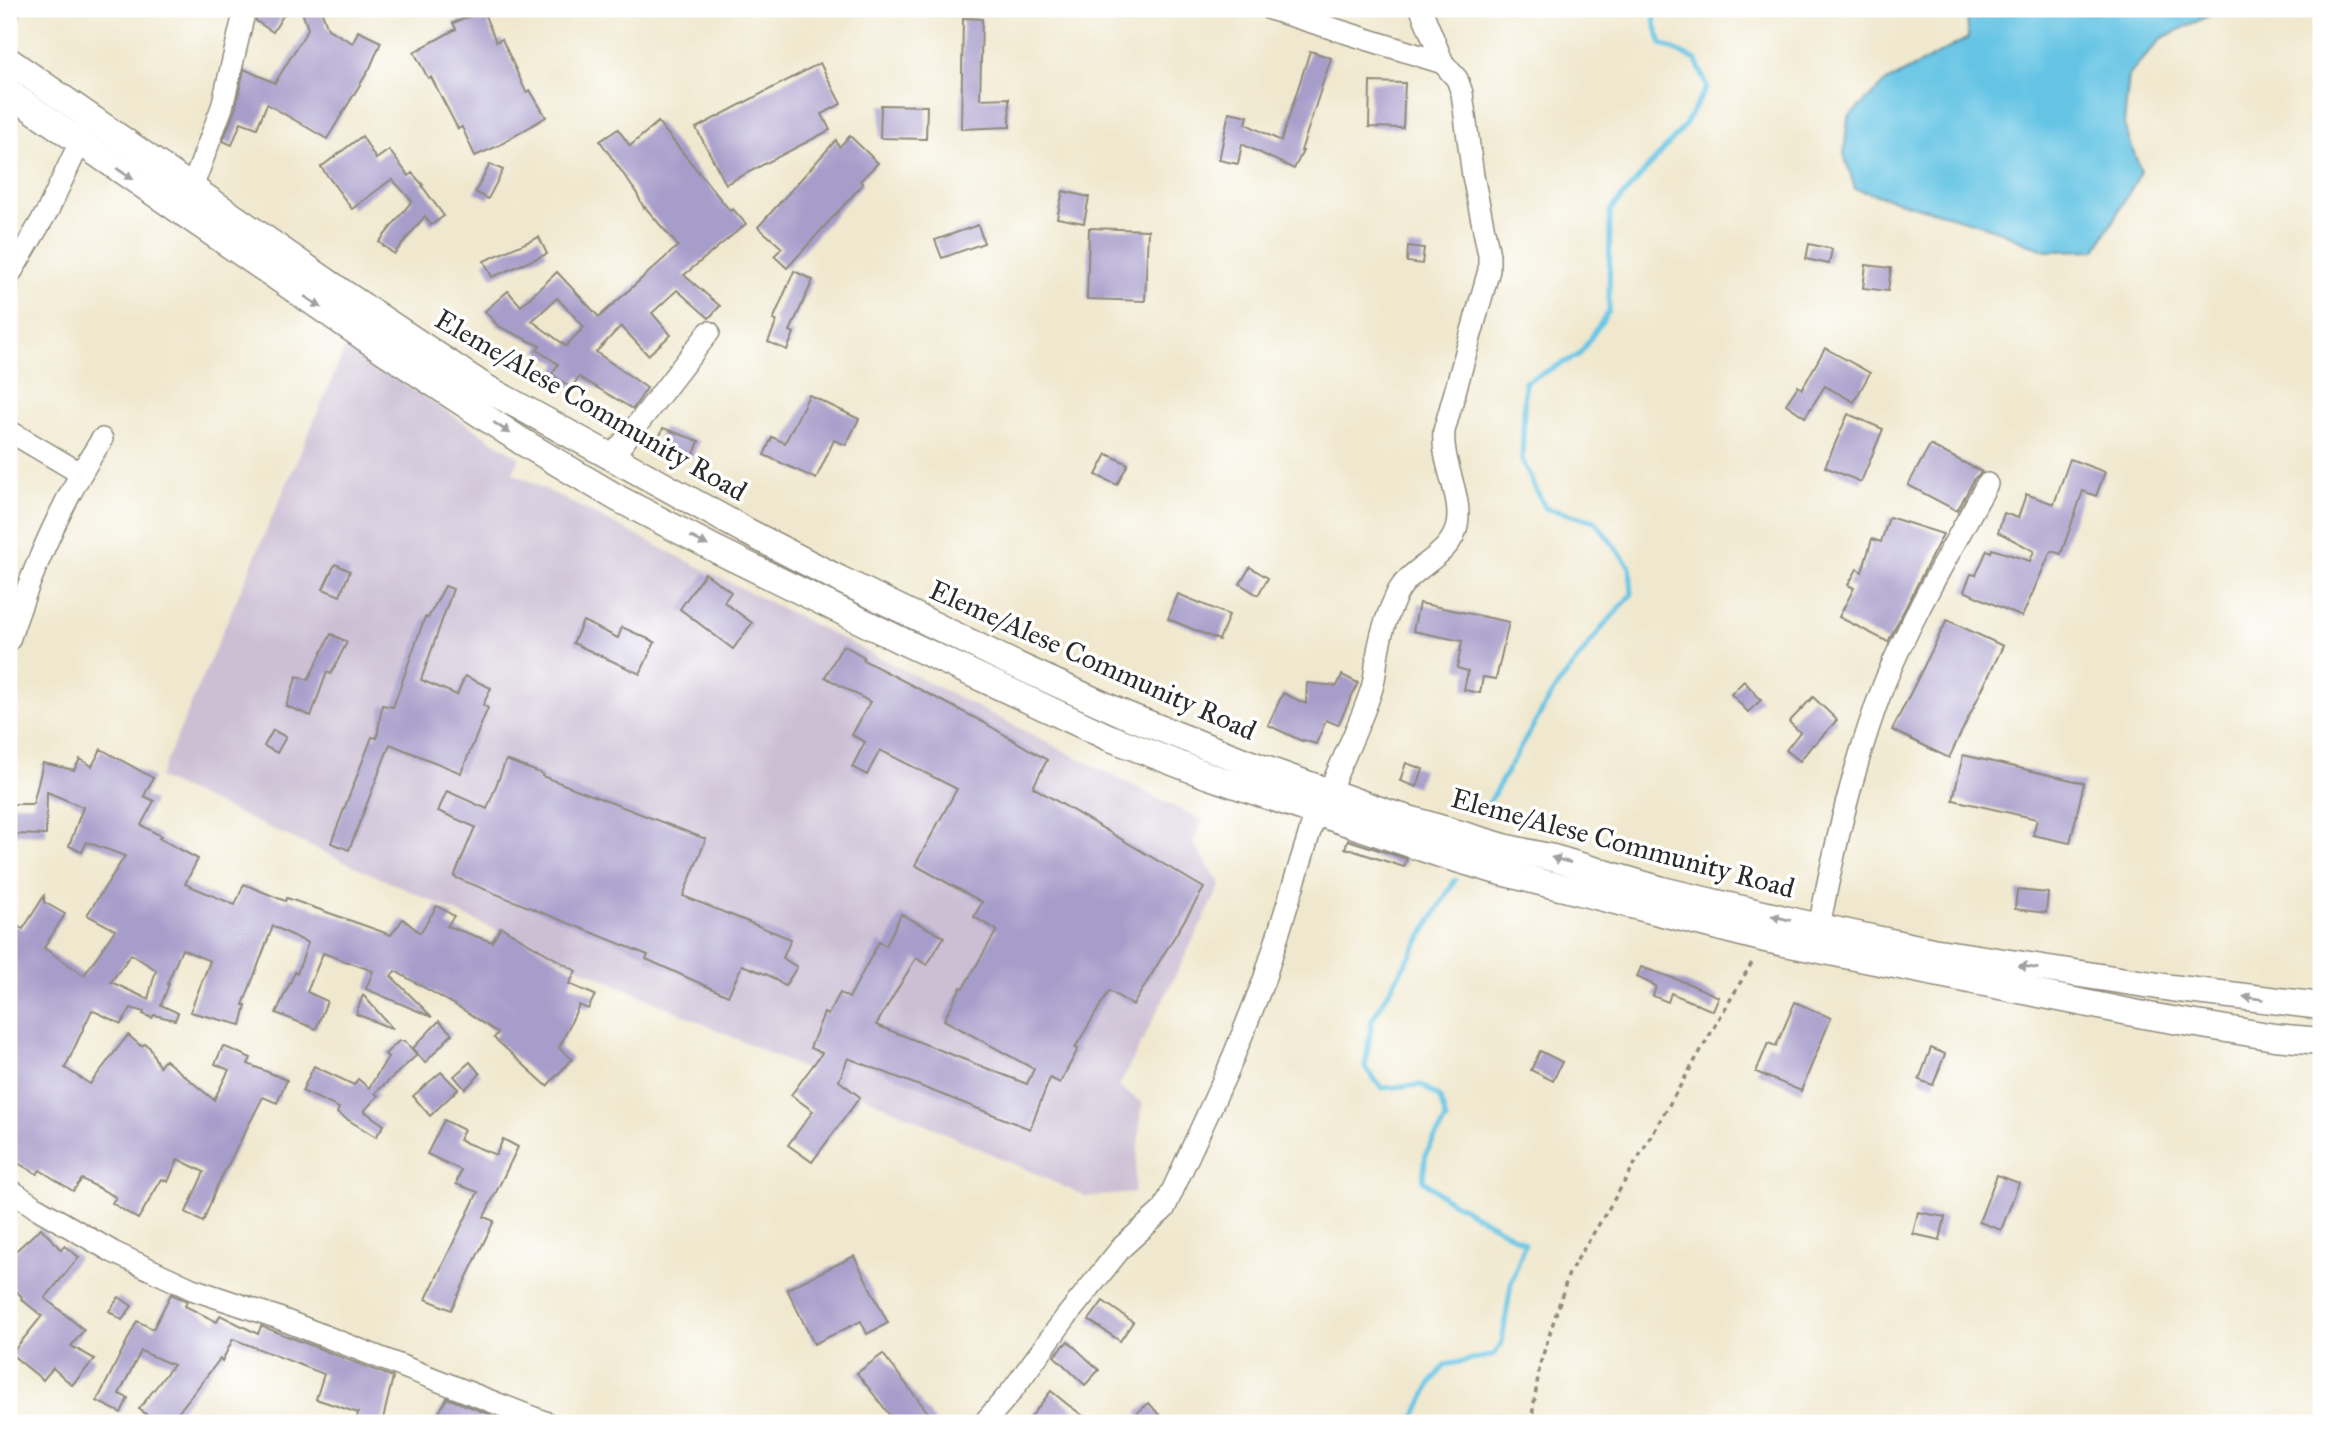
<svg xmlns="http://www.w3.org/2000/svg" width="2330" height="1432" font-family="'IM FELL Great Primer',serif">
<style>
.industrial{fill:#ccbfd4}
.water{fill:#65c4e4;stroke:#487888;stroke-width:2}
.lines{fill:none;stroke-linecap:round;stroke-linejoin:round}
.stream{stroke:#65c4e4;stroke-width:5}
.building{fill:#a79dca;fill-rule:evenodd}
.minor-casing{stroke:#8e8a7c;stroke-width:24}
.major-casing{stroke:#8e8a7c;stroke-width:29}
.path{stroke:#8e8a7c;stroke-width:3.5;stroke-dasharray:5 5;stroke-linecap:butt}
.minor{stroke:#fff;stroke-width:21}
.major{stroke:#fff;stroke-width:26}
.oneway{fill:#a0a0a0}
.labels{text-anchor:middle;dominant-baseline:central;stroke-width:7;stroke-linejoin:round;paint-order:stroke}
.street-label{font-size:28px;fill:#2b2b2b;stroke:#fff}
</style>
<rect width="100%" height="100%" fill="#fff"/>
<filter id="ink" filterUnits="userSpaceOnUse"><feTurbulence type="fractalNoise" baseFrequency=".0143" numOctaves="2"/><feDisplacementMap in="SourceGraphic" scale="14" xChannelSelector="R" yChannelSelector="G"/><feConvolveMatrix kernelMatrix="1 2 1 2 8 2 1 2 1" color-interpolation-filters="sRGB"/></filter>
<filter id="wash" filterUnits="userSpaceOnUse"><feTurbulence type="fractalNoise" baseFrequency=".00686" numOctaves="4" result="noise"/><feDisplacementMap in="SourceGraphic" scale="28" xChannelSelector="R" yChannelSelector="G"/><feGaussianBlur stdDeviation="1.57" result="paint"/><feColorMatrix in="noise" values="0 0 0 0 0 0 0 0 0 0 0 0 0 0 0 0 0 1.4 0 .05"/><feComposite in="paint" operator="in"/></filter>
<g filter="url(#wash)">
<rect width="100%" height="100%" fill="#f0e8ce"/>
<polygon class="industrial" points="346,347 520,458 513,473 1203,821 1193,843 1221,885 1119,1087 1142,1103 1134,1193 1087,1197 159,778"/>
<polygon class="water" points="1967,9 2223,9 2162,38 2129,75 2124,125 2141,172 2096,250 2046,251 1986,226 1855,189 1844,154 1848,118 1884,83 1968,38"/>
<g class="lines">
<g class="stream">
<polyline points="1485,809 1553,692 1601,629 1632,594 1630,567 1595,521 1545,508 1522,460 1525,382 1579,355 1609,311 1610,211 1683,128 1707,87 1696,60 1661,44 1654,20 1660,9"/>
<polyline points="1303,1423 1317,1423"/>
<polyline points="1412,1423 1431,1383 1445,1365 1494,1355 1502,1342 1511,1284 1525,1243 1445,1198 1423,1180 1426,1153 1446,1120 1440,1098 1422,1085 1382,1088 1365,1068 1372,1020 1455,880"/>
</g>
</g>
<g id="blocks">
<g class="building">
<polygon points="258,9 287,9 273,32 256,21"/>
<polygon points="301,9 321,9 328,29 353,43 358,31 381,42 370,68 327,139 267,104 257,128 241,122 232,145 223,141 235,110 244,69 275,83 308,29"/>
<polygon points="483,11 496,42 502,39 526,92 530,90 546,117 498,146 475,156 462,127 458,129 431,77 428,78 414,52 456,29 453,23"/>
<polygon points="963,18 982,19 980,99 1009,98 1010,127 961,129"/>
<polygon points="1310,51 1331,58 1301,151 1303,151 1294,169 1242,144 1238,164 1219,160 1229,112 1248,116 1246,124 1281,141"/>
<polygon points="820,63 841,104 822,114 830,130 726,184 696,128"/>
<polygon points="1370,82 1405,83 1403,128 1369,127"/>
<polygon points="881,105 927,106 926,139 880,138"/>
<path d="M658 122 730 211 733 209 746 224 684 275 720 306 709 318 677 290 652 313 671 335 648 355 621 326 596 352 647 388 633 409 579 377 571 388 552 374 558 364 537 350 540 346 498 326 485 311 508 291 521 306 557 272 599 317 678 246 645 207 644 208 636 192 600 141 618 129 630 146ZM557 298 584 327 566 346 532 321Z"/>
<polygon points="362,136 376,159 389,150 409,176 412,173 423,185 422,186 444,216 431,225 425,216 394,254 379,242 412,201 392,179 352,209 321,167"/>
<polygon points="850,136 878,163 860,181 863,184 787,268 774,256 782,248 758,227 836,140 839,147"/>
<polygon points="490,164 503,170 488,199 475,192"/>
<polygon points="1063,191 1089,197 1084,223 1057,218"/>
<polygon points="978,225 984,243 942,258 935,240"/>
<polygon points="1089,228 1148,230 1145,301 1087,299"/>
<polygon points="539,237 547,254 492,277 484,261"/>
<polygon points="1809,244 1832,249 1829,264 1806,259"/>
<polygon points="1408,246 1424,248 1422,264 1407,262"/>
<polygon points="1866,265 1891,268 1888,291 1863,288"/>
<polygon points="794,271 813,280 790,331 794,333 787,350 768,342 777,321 773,320"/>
<polygon points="1825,348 1870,373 1854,402 1825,386 1805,417 1786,404 1798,386 1802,389"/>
<polygon points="809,395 859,419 846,445 834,440 816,479 764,455 772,437 785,443"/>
<polygon points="1848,414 1883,429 1861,482 1825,467"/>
<polygon points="663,428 699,441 693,457 657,444"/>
<polygon points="1930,445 1982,472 1975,478 1957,511 1908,485"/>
<polygon points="1107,454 1128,464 1117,485 1096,475"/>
<polygon points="2070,459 2105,472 2096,496 2083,491 2061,554 2051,551 2022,617 1964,591 1971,574 1976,575 1987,550 1991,552 1992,549 2030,561 2034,551 1998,532 2004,513 2018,518 2026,494 2054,504"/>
<polygon points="1889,517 1943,534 1888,642 1839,617 1854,588 1848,585 1857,569 1862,572 1872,539 1881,542"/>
<polygon points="335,564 350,571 340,596 323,589"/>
<polygon points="1250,567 1268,578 1258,595 1240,584"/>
<polygon points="705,573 731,592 724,602 752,623 733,649 680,609"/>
<polygon points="445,586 453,589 421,680 457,695 465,676 491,688 483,705 488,708 461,773 390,744 349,850 331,843 372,737 377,738 382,705 393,707 425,617 428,618"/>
<polygon points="1178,594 1229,615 1219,640 1168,619"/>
<polygon points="1419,603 1509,622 1496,679 1483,677 1480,693 1464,690 1468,671 1457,668 1462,641 1413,631"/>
<polygon points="1947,620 2003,646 1949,758 1892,730"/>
<polygon points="583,621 618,638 622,627 655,642 640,674 573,643"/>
<polygon points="331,634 347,642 331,674 327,672 311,716 286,706 297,676 308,680"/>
<polygon points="843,645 864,657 863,660 983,722 1047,760 1033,787 1204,888 1133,1005 1109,991 1075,1048 1078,1049 1060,1083 1050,1078 1030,1129 848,1058 839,1081 860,1097 812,1162 788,1145 813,1111 791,1095 822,1053 810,1048 824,1013 828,1015 840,993 849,998 879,942 886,946 901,914 944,937 927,965 916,958 876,1025 1027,1084 1034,1069 944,1020 961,987 963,988 997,930 974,917 982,902 915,865 957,789 880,750 867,775 852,767 865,742 852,735 870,702 825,677"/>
<polygon points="1342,675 1358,683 1338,725 1326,720 1316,744 1303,740 1302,741 1268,725 1283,693 1306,704 1307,683 1337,686"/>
<polygon points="1744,681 1761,700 1748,712 1731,694"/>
<polygon points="1813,697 1837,720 1814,745 1813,744 1800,761 1786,750 1800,732 1789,722"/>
<polygon points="273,730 286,737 277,753 264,746"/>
<path d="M101 749 153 778 144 796 154 801 141 825 161 836 159 838 198 859 185 884 235 905 244 884 285 901 287 898 391 935 403 919 420 933 437 906 454 916 447 926 492 942 501 927 576 971 569 984 595 995 588 1009 579 1005 559 1048 572 1059 547 1086 494 1038 498 1033 462 1009 395 971 391 976 432 1017 366 989 373 971 323 953 307 992 327 1001 316 1029 276 1013 295 972 297 974 308 943 273 926 243 1005H246L241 1025 190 1012 210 961 182 949 167 984H169L161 1005 178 1013 175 1020 154 1015 152 1018 143 1014 144 1012 131 1008 121 1024 92 1010 65 1068 90 1084 128 1035 141 1046 145 1044 150 1048 159 1067 165 1060 214 1100 229 1070 215 1064 223 1046 251 1058 248 1064 287 1080 277 1103 263 1097 217 1186 203 1222 186 1212 204 1172 178 1159 168 1182 162 1179 138 1219 112 1203 116 1197 82 1179 73 1191 40 1170 37 1174 9 1158V923L23 929 44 896V902L65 914 44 948 84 975 115 930 87 915 125 856 87 842 82 852 69 846 83 807 47 792 46 835 11 834 12 804H33L43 763 74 770 80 759 92 766ZM131 954 156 970 148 999 111 982Z"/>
<polygon points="1963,755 2084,783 2070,843 2033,835 2037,819 1953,800"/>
<polygon points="506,760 543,774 542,776 706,839 683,896 791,939 783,958 797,967 785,986 768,975 742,965 728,996 646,959 648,955 454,877 475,827 438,811 447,791 487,809"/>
<polygon points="1406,763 1423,769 1417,787 1400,781"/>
<polygon points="1348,840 1407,859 1404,867 1345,848"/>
<polygon points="2017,890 2048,893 2046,913 2015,909"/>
<polygon points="1641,967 1687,983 1719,997 1713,1011 1671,993 1668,1002 1653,996 1656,986 1637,977"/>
<polygon points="363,995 393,1029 356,1014"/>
<polygon points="1795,1002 1831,1018 1801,1091 1756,1072 1768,1043 1776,1046"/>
<polygon points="439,1021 452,1034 425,1063 413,1048"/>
<polygon points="399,1041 405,1041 417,1055 375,1093 378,1096 364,1111 384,1125 376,1137 337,1113 339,1108 302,1091 314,1066 354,1085 358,1079 369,1088 388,1057 385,1054"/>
<polygon points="1931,1048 1945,1054 1933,1085 1919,1080"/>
<polygon points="1540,1051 1562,1062 1553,1081 1531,1070"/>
<polygon points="470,1062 480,1074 465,1089 454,1076"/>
<polygon points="441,1072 458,1089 430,1116 413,1096"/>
<polygon points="444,1120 464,1130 459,1140 496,1155 503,1139 518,1147 484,1217 494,1221 451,1310 426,1299 478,1192 456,1184 461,1170 427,1154"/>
<polygon points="1997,1175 2019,1183 2001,1230 1979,1222"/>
<polygon points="1918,1212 1945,1217 1940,1240 1913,1234"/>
<polygon points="41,1228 61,1250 64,1246 79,1257 45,1298 84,1330 71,1346 95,1359 72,1385 53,1368 43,1380 11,1354 42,1316 21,1299 22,1297 9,1283 9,1257"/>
<polygon points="854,1256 888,1323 867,1334 861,1321 814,1344 787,1289"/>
<polygon points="171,1294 187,1301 185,1306 217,1322 220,1315 258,1334 261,1326 393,1377 382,1423 356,1423 358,1413 316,1399 324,1374 233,1339 222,1361 220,1359 170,1423 158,1423 139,1409 173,1365 141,1351 119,1394 128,1398 121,1413 97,1401 137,1321 153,1329"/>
<polygon points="119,1297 132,1306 122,1320 109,1311"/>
<polygon points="1103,1301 1133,1322 1120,1341 1089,1320"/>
<polygon points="1068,1341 1099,1370 1085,1385 1054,1356"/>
<polygon points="883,1354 936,1423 896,1423 857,1373"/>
<polygon points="1051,1391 1067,1404 1093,1423 1026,1423"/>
<polygon points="447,1398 512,1423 433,1423"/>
<polygon points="1149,1403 1166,1423 1146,1423 1137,1413"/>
</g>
</g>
</g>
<g filter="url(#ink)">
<use href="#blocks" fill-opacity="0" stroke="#8e8a7c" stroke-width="2"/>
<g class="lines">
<g class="minor-casing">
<g id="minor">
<polyline points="1270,9 1443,63"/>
<polyline points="9,10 9,9"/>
<polyline points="192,188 222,107 245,9"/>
<polyline points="9,276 48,210 86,129"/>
<polyline points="9,431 80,473"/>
<polyline points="612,457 709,332"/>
<path d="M9 640C32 570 62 501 102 439"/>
<path d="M1329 792C1343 758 1361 723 1372 688 1376 675 1376 660 1379 646 1382 630 1389 611 1396 596 1409 566 1451 558 1457 525 1463 496 1441 464 1444 431L1489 270V255L1473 176 1462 93 1457 79 1443 63 1421 9"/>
<path d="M1819 927C1835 845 1854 762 1884 684 1912 615 1952 549 1987 484"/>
<polyline points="9,1189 35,1207 113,1252 192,1289 276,1317 547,1423"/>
<polyline points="984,1423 1011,1392 1066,1317 1122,1247 1164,1209 1228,1070 1264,980 1316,812"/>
</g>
</g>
<g class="major-casing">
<g id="major">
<polyline points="9,61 343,293 486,388 748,532 839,579 1014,664 1126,715 1251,764 1385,812 1507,848 1553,858 1662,890 1797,922 1932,951 2171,988 2321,1006"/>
<polyline points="9,93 371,342 521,441 619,499 717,550 898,639 1108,737 1209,776 1440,854 1501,872 1765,939 2149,1016 2274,1037 2321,1041"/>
</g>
</g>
<polyline class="path" points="1531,1423 1540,1364 1569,1273 1612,1203 1754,959"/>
<use href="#minor" class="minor"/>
<use href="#major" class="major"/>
</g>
<defs><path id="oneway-solid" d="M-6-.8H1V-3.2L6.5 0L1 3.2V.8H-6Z" transform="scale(1.75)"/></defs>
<g class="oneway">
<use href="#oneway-solid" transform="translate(125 174) rotate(34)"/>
<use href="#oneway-solid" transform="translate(313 302) rotate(34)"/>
<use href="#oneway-solid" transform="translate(502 428) rotate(34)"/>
<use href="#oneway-solid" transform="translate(699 541) rotate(28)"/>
<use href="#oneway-solid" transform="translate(1561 860) rotate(-165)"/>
<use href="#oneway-solid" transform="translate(1781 918) rotate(-167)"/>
<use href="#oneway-solid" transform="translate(2028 967) rotate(-171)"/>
<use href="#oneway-solid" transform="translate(2253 998) rotate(-173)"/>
</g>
</g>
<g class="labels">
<g class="street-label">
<text transform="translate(591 405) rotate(30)">Eleme/Alese Community Road</text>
<text transform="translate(1093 660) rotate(24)">Eleme/Alese Community Road</text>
<text transform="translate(1623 843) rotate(15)">Eleme/Alese Community Road</text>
</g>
</g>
<rect width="2330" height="1432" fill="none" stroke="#fff" stroke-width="35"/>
</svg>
